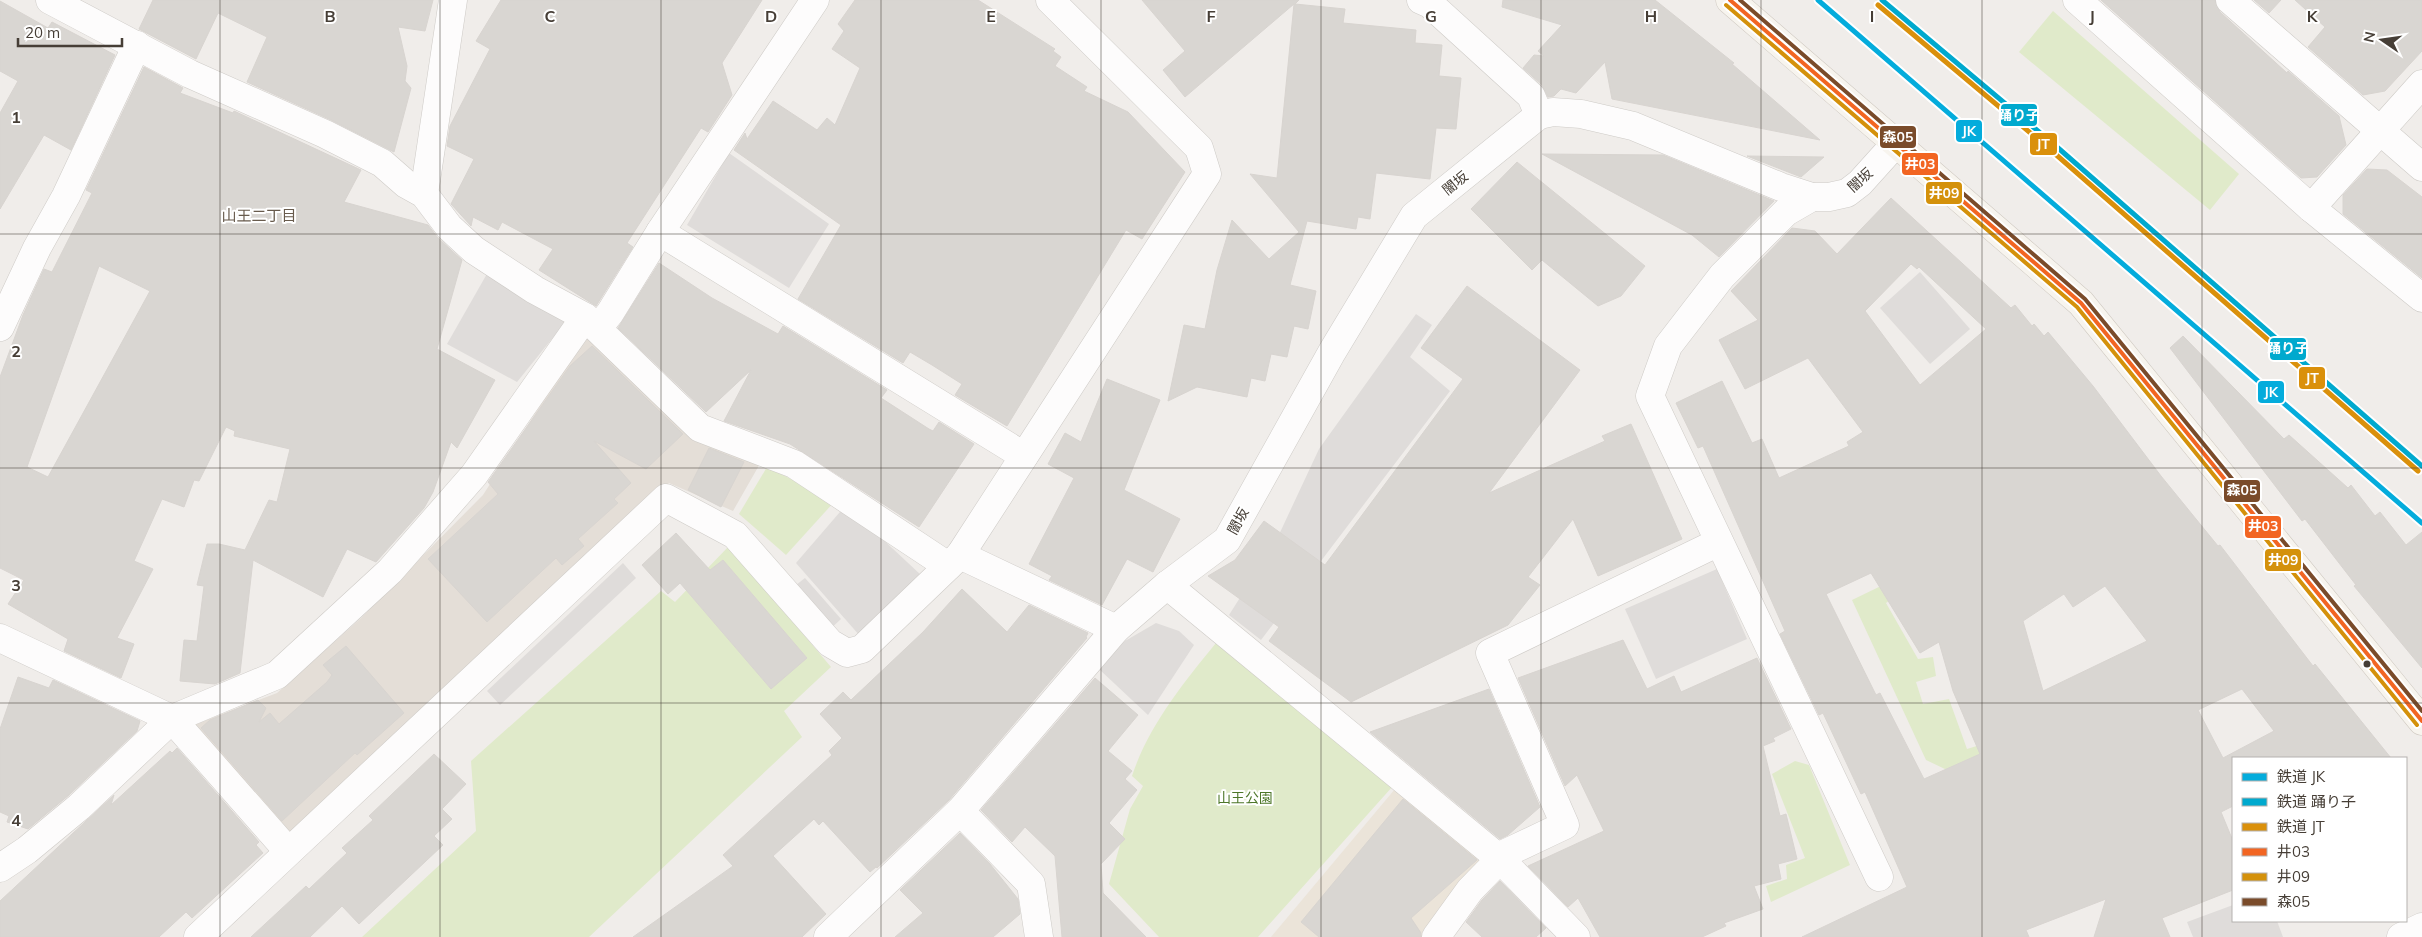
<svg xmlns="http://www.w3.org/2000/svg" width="2422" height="937" font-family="Mulish,'Noto Sans JP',sans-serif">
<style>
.residential{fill:#e4ded7}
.education{fill:#ebe4d9}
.green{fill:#e0eaca}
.parking{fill:#dfdcda}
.building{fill:#d9d6d2;stroke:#d8d4d0;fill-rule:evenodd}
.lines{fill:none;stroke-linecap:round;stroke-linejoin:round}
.street-casing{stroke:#cecbc7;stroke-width:29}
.secondary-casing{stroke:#cfc9c1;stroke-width:29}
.street{stroke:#fdfcfc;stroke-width:28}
.secondary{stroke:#f7f4ee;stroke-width:28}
.bus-1-casing{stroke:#fff;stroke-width:8}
.bus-2-casing{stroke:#fff;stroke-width:8}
.bus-3-casing{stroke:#fff;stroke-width:8}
.bus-1{stroke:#f26522;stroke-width:4}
.bus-2{stroke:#d4910b;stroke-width:4}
.bus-3{stroke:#7a4b2a;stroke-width:4}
.rail-1-casing{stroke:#fff;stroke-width:9}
.rail-2-casing{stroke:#fff;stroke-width:9}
.rail-3-casing{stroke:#fff;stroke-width:9}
.rail-1{stroke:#04acdc;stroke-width:5}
.rail-2{stroke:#00a9ce;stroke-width:5}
.rail-3{stroke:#da900b;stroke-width:5}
.grid{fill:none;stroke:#463e36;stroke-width:1;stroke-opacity:0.55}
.bus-dot{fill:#463e36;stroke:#fff;stroke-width:2}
.labels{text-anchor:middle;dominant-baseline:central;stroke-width:4;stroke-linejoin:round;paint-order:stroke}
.street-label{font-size:14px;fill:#463e36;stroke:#fff}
.park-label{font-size:14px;fill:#4e772a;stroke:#fff}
.neighbourhood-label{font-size:15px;fill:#685b4d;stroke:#fff}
.grid-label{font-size:16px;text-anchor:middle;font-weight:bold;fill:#463e36;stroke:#fff;stroke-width:4;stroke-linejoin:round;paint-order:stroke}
.line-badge{stroke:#fff;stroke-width:2}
.badge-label{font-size:14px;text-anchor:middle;font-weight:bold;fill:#fff}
</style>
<rect width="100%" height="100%" fill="#f0edea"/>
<polygon class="residential" points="588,331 761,462 733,511 669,483 290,837 191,726 277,693 360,619 483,495"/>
<polygon class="education" points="1395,789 1484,860 1424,937 1271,937"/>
<g class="green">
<polygon points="2053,11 2239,174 2210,210 2019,52"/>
<polygon points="767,467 835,501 786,555 739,514"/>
<polygon points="729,546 831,667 784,711 802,737 589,937 362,937 476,831 471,761 661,591 675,602"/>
<polygon points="1885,584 1908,587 1886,603 1918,659 1933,657 1936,676 1916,682 1923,704 1949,699 1967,749 1983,744 2005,808 1947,770 1926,760 1852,600"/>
<path d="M1216 643 1393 786 1258 937H1159L1109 884 1130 809 1143 786 1132 776C1148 727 1183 683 1216 643Z"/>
<polygon points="1795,761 1809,765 1850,865 1771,902 1766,886 1787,879 1786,865 1805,858 1772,774"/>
</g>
<g class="parking">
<polygon points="729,153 829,224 789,288 687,225"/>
<polygon points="488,272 568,319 517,382 447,344"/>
<polygon points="1920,272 1970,329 1930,364 1880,308"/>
<polygon points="1416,314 1432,325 1410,357 1450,391 1261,640 1229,615 1276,541 1319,449"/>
<polygon points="846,505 922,576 860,636 796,563"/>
<polygon points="623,563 636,578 500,705 487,691"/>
<polygon points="1717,569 1747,639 1656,679 1625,609"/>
<polygon points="805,578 841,619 828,631 791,589"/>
<polygon points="1156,623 1179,631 1194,645 1148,715 1099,669 1125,641"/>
<polygon points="2233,905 2233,921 2277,921 2283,937 2193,937 2187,922"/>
</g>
<g class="building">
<polygon points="153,0 433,0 425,31 398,27 407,66 405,81 411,88 394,152 331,120 247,82 267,37 218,13 196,59 139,29"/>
<polygon points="501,0 762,0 722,63 732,95 708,132 701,128 627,243 633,247 596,306 539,270 553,249 502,222 498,230 473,217 471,226 451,204 474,159 447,146 450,126 490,49 476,41"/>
<polygon points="855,0 978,0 1055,49 1053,51 1061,57 1055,66 1087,87 1084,91 1128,112 1185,172 1142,239 1126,230 1007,426 955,395 962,384 932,365 910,352 903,363 798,299 841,225 734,150 745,133 747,139 773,101 817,130 827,118 835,125 860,68 832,49 844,31 838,24"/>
<polygon points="1142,0 1299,0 1295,4 1345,9 1343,23 1416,30 1415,43 1442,45 1439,76 1461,78 1456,129 1436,128 1430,179 1376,173 1370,219 1358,217 1356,229 1307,221 1290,285 1316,291 1308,329 1294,326 1287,357 1271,354 1265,381 1251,378 1247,397 1197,387 1168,401 1184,325 1205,329 1217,270 1232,220 1269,259 1299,232 1250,174 1277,178 1294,4 1185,97 1163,70 1185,51"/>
<polygon points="1503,0 1655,0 1734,63 1732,64 1820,140 1612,99 1605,62 1576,93 1561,89 1554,96 1548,97 1542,85 1523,68 1534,55 1544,56 1538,51 1562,25 1502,7"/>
<polygon points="2101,0 2215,0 2220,12 2287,73 2288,71 2339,116 2346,145 2317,177 2301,178"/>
<polygon points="2254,0 2281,0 2269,13"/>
<polygon points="2295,0 2422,0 2422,51 2385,91 2363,95 2308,47 2325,27"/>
<polygon points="0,1 48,28 52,22 115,55 71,150 44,135 0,209 0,113 18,81 0,71"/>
<path d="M144 67 183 88 180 93 233 113 234 111 361 170 344 202 428 225 438 238 462 260 437 349 495 380 457 448 451 442 433 492 424 508 376 562 347 549 323 597 253 560 240 673 215 684 180 681 184 640 197 641 204 586 197 585 207 544H219L245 550 269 500 277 502 290 449 234 436 235 431 226 427 199 481 194 480 184 507 162 499 134 561 153 569 117 638 134 644 121 678 64 651 68 639 8 604 24 580 0 568V377L23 315 44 269 52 272 92 193 86 190ZM99 266 150 291 48 477 27 467Z"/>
<polygon points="1542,154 1663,155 1774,201 1719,257 1692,235"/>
<polygon points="1747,156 1824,157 1801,177"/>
<polygon points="1517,162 1645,266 1621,296 1598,306 1542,260 1532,270 1471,209"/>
<polygon points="2367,169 2387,170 2422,197 2422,278 2343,214 2343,195"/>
<path d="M1891 198 2011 308 2015 305 2032 326 2034 324 2044 336 2048 332 2093 386 2161 476 2218 546 2220 545 2313 666 2315 664 2391 758H2233V806L2221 812 2233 841V890L2162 918 2170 937H2094L2106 899 2026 930 2029 937H1802L1907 887 1865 792 1861 794 1823 713 1819 715 1780 634 1785 631 1703 446 1698 448 1676 403 1722 381 1752 443 1762 439 1779 478 1849 446 1847 442 1863 432 1808 358 1745 389 1719 340 1758 320 1731 291 1792 228 1815 231 1837 254ZM1911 264 1917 269 1919 267 1986 329 1920 385 1865 311ZM1871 573 1920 653 1939 642 1953 691 1980 754 1924 779 1880 693 1876 695 1826 594ZM2105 586 2147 641 2043 691 2023 621 2064 594 2073 607ZM2242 689 2274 731 2223 758 2198 710Z"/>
<polygon points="659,263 712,298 778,334 783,326 887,390 881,398 929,429 933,431 939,422 974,444 919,527 790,444 724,421 751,370 706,412 618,328"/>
<polygon points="1467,286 1580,370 1489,493 1605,441 1602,436 1631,424 1682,539 1598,576 1573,519 1528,577 1540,585 1508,625 1351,702 1269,641 1279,627 1208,576 1235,560 1264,521 1325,565 1463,379 1421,348"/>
<polygon points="2183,336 2284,439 2289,435 2348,488 2351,485 2375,516 2380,512 2406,545 2422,532 2422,668 2354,586 2356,585 2305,519 2302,521 2170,348"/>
<polygon points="592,346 683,434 646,469 594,441 631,483 614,499 618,503 578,539 584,546 562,565 556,558 487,622 428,559 498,494 488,482 570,366"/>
<polygon points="1107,379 1160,400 1124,490 1180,519 1153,572 1127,559 1102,605 1049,580 1052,576 1029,564 1074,478 1048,464 1065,433 1081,442"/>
<polygon points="709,448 744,462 721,507 688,490"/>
<polygon points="676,533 710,570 723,560 807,658 771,689 680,583 668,594 642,565"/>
<polygon points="962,589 1007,632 1029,605 1088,633 1086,637 1087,638 949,800 877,868 876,867 870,872 823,821 819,825 814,819 773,856 826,914 802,937 633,937 733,866 723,855 832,755 829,751 842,738 820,714 843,692 851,700 923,632"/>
<polygon points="1623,640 1647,689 1674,676 1681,692 1757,658 1791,729 1773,738 1775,741 1763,746 1780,816 1786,814 1797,859 1778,864 1781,879 1754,886 1763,909 1724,923 1726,926 1702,937 1600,937 1578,898 1568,907 1528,866 1604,831 1577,775 1565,786 1518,678"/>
<polygon points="346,646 404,713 357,755 355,753 282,821 201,728 210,720 258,700 266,708 259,722 270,713 279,724 327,682 332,675 323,665"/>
<polygon points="18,677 49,688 53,680 140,721 137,731 69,795 28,829 7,822 9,816 0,812 0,729"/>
<polygon points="1095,678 1138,715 1108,751 1132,771 1125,779 1137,790 1109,823 1125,839 1101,864 1103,893 1146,937 1062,937 1055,856 1025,827 1012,842 981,810"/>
<polygon points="1489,689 1540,807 1508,835 1500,839 1370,732"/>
<polygon points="177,748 259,842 256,845 263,853 192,918 186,912 159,937 0,937 0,901 114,795 111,805 170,751 172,753"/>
<polygon points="434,754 466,784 442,809 452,819 434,836 443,845 359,924 342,906 310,937 251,937 306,886 309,889 347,853 342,848 373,820 369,816"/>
<polygon points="1403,799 1477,860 1411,918 1421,933 1421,937 1319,937 1301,922"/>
<polygon points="960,833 990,864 1018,899 1020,914 993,937 895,937 923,913 900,890"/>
<polygon points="1500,881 1546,928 1536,937 1482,937 1466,922 1482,900"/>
</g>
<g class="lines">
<g class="street-casing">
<g id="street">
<polyline points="50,0 190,74 325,134 382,163 406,184 424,194 449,227 474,250 535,290 585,317 700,428 794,464 948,566"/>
<polyline points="1421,0 1430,4 1531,96 1539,115"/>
<polyline points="2077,0 2311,208 2422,298"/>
<polyline points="2230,0 2422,167"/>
<polyline points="424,194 453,0"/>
<polyline points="1812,197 1786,212 1722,276 1668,346 1650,396 1879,877"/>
<polyline points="2311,208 2422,84"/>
<polyline points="660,232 1024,456"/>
<polyline points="0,327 37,248 66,196 137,45"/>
<polyline points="598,328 610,313 660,232 815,0"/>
<polyline points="960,555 1116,629"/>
<polyline points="1167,585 1500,859 1576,937"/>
<polyline points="0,638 172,719 288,851"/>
<polyline points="960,811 1031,884 1039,937"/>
<polyline points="0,868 27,850 79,807 172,719 277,675 390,571 474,475 585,317"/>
<polyline points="198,937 666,498 735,535 830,643 847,653 862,649 960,555 1207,174 1199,148 1050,0"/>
<polyline points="828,937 960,811 1116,629 1167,585 1227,540 1332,352 1414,216 1539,115 1553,112 1581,114 1633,126 1781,187 1812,197 1829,197 1847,193 1860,183 1896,143"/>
<polyline points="1436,937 1470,890 1506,853 1565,825 1490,653 1719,542"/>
<polyline points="2401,937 2422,927"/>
</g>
</g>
<g class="secondary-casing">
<polyline id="secondary" points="1730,0 2081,303 2422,721"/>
</g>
<use href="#street" class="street"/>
<use href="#secondary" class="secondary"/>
<g class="bus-1-casing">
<polyline id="bus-1" points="1730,0 2081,303 2422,721"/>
</g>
<g class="bus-2-casing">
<polyline id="bus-2" points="1726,5 2077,307 2417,725"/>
</g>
<g class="bus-3-casing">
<polyline id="bus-3" points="1740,0 2085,299 2422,711"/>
</g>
<use href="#bus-1" class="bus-1"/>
<use href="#bus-2" class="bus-2"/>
<use href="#bus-3" class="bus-3"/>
<g class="rail-1-casing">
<polyline id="rail-1" points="1818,0 2422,523"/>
</g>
<g class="rail-2-casing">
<polyline id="rail-2" points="1882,0 2057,147 2422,466"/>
</g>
<g class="rail-3-casing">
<polyline id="rail-3" points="1878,5 2053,152 2418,471"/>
</g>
<use href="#rail-1" class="rail-1"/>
<use href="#rail-2" class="rail-2"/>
<use href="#rail-3" class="rail-3"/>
</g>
<path class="grid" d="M220 0V937M440 0V937M661 0V937M881 0V937M1101 0V937M1321 0V937M1541 0V937M1761 0V937M1982 0V937M2202 0V937M0 234H2422M0 468H2422M0 703H2422"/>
<circle class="bus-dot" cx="2367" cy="664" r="4.5"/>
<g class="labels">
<g class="street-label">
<text transform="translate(1860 180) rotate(-42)">闇坂</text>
<text transform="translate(1455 183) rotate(-39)">闇坂</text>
<text transform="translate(1238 521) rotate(-61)">闇坂</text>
</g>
<g class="park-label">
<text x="1245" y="798">山王公園</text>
</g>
<g class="neighbourhood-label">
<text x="259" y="215">山王二丁目</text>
</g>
</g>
<g class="grid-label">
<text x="330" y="22">B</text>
<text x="550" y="22">C</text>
<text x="771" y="22">D</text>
<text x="991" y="22">E</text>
<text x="1211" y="22">F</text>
<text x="1431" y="22">G</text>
<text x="1651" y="22">H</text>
<text x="1872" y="22">I</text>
<text x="2092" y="22">J</text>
<text x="2312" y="22">K</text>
<text x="16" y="123">1</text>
<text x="16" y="357">2</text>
<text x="16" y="591">3</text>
<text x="16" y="826">4</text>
</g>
<g class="line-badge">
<rect x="2000" y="103" width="38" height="24" rx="5" fill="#00a9ce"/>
<rect x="1955" y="119" width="28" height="24" rx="5" fill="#04acdc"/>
<rect x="1879" y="125" width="38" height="24" rx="5" fill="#7a4b2a"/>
<rect x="2029" y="132" width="29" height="24" rx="5" fill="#da900b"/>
<rect x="1901" y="152" width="38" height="24" rx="5" fill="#f26522"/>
<rect x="1925" y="181" width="38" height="24" rx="5" fill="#d4910b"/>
<rect x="2269" y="337" width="38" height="24" rx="5" fill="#00a9ce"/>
<rect x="2298" y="366" width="28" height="24" rx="5" fill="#da900b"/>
<rect x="2257" y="380" width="28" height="24" rx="5" fill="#04acdc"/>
<rect x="2223" y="479" width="38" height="24" rx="5" fill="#7a4b2a"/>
<rect x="2244" y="515" width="38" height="24" rx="5" fill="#f26522"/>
<rect x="2264" y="548" width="38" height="24" rx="5" fill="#d4910b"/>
</g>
<g class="badge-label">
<text x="2019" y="120">踊り子</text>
<text x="1969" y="136">JK</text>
<text x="1898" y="142">森05</text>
<text x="2043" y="149">JT</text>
<text x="1920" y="169">井03</text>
<text x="1944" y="198">井09</text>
<text x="2288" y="353">踊り子</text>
<text x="2312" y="383">JT</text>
<text x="2271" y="397">JK</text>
<text x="2242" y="495">森05</text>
<text x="2263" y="531">井03</text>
<text x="2283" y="565">井09</text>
</g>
<rect x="2232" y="757" width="175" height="165" fill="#ffffff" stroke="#b5b2af"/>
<rect x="2242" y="773" width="25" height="8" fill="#04acdc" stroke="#b5b2af"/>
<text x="2277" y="782" font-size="15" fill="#463e36">鉄道 JK</text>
<rect x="2242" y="798" width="25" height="8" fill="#00a9ce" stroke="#b5b2af"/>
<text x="2277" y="807" font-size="15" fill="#463e36">鉄道 踊り子</text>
<rect x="2242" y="823" width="25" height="8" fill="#da900b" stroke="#b5b2af"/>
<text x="2277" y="832" font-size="15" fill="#463e36">鉄道 JT</text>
<rect x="2242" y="848" width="25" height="8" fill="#f26522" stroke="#b5b2af"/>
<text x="2277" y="857" font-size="15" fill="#463e36">井03</text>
<rect x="2242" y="873" width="25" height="8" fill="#d4910b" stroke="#b5b2af"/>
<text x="2277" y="882" font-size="15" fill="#463e36">井09</text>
<rect x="2242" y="898" width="25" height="8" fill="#7a4b2a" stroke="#b5b2af"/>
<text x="2277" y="907" font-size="15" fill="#463e36">森05</text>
<g transform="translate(2382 40) rotate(283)" stroke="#ffffff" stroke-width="4" paint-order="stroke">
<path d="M0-4L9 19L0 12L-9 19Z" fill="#463e36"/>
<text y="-8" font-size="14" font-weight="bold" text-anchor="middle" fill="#463e36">N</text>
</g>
<path d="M18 38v8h104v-8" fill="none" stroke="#463e36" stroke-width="2.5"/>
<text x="25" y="38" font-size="15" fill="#463e36" stroke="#ffffff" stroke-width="4" paint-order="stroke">20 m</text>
</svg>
